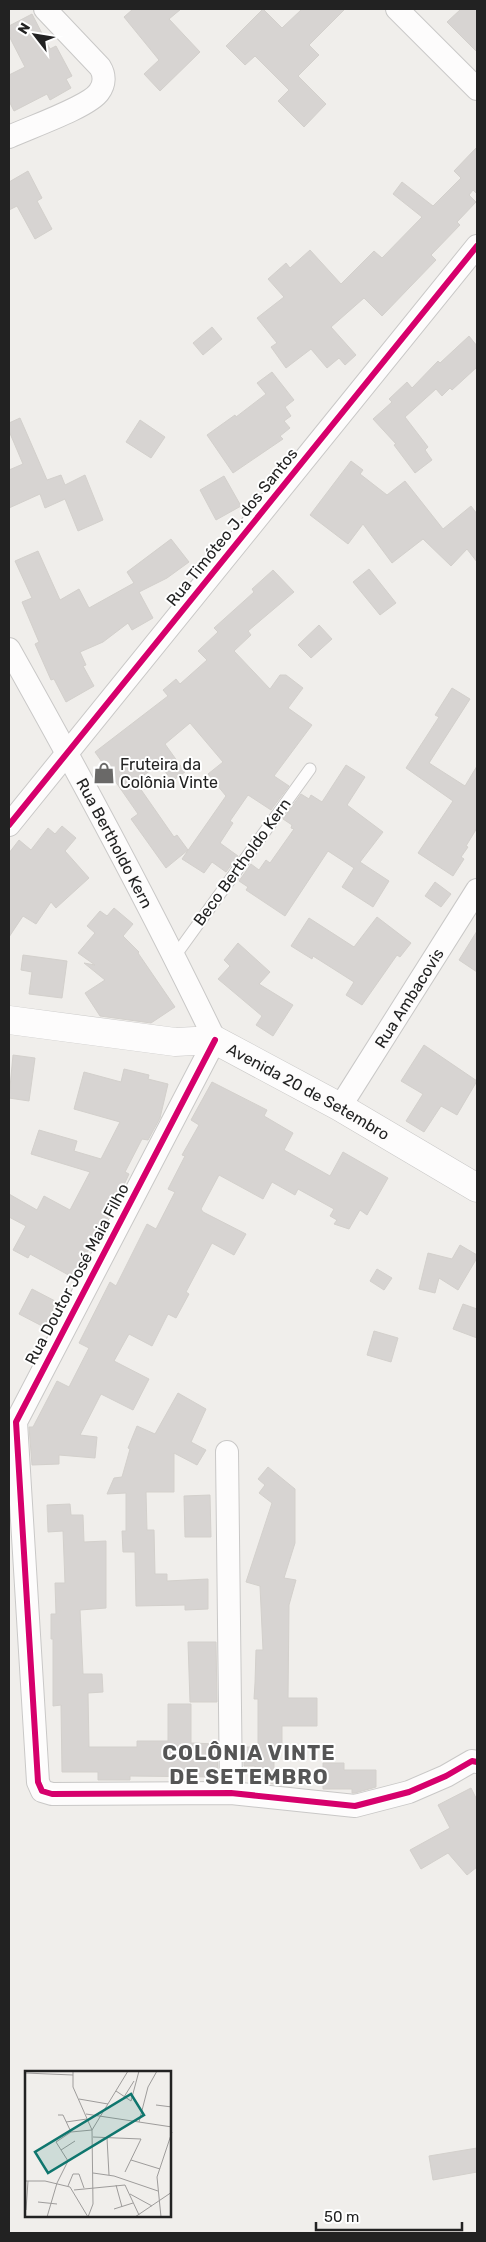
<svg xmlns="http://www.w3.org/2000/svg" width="486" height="2242" font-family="Rubik,sans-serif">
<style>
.building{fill:#d7d4d2;stroke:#d3d0cc}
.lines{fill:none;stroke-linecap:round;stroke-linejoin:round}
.service-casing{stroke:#c9c8c7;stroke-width:13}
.minor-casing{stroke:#c9c8c7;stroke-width:24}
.tertiary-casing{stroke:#c9c8c7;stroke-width:29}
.service{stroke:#fdfcfc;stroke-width:11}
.minor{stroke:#fdfcfc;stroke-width:22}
.tertiary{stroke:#fdfcfc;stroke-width:28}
.cycleway-casing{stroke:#fff;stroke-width:9}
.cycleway{stroke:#d6006c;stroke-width:6}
.labels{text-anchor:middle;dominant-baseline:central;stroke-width:4;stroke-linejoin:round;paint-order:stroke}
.street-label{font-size:16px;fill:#222;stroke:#fff}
.poi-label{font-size:16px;fill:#222;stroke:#fff;text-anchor:start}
.district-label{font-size:21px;font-weight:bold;letter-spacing:1px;fill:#555;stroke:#fff}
.inset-road{fill:none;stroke:#9e9c9b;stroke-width:1}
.view{fill:#0f766e;fill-opacity:0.15;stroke:#0f766e;stroke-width:2.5}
.inset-edge{fill:none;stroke:#222;stroke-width:2.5}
</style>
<rect width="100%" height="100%" fill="#f0eeeb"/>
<g class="building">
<polygon points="133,9 181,9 169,19 200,52 160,91 144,74 159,60 124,17"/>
<polygon points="263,9 282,28 302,9 345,9 309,45 319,55 298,76 326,104 304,127 278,101 289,90 255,56 245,65 226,46"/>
<polygon points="461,9 477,9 477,52 447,22"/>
<polygon points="32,14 50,49 56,46 72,76 66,79 71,88 50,100 47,94 14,111 9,101 9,75 25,67 9,36 9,26"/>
<polygon points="477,147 477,194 473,190 469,195 476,202 457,222 460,225 431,255 436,260 382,316 364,298 331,327 356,355 345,365 339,358 327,368 311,349 286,368 271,347 277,343 257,318 284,297 268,279 286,263 290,268 310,250 341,284 374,251 382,258 422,217 393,194 402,182 433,206 461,178 454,171"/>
<polygon points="28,171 42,198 37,201 52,229 35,239 17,206 9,210 9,182"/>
<polygon points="212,327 222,339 203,355 193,343"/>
<polygon points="469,336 477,346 477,367 452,390 450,388 442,396 436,389 405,417 428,447 425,450 432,460 415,473 394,445 396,444 373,419 392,402 389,399 407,382 412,388 438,361 440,363"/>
<polygon points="272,372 294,400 285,407 291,416 284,421 290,428 280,436 283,439 233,473 207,435 235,415 236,417 266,394 257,383"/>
<polygon points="20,418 47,480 61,475 65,485 85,475 103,520 78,531 65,499 45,508 40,494 9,508 9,470 23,464 9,431 9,423"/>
<polygon points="140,420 165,437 151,458 126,442"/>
<polygon points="351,461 363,470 360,474 387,495 405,481 443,529 471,506 477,514 477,562 467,549 451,566 423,539 392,563 363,524 348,544 310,515"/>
<polygon points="224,476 241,506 216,520 200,490"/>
<polygon points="171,539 189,562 167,578 139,592 153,618 132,630 128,623 103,642 80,652 86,665 83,666 94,686 66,702 54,679 51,680 35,644 39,642 22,602 32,598 15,561 38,551 60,600 79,589 89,608 134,583 127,572"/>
<polygon points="369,569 396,603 380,615 353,582"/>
<polygon points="273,570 294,592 248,631 251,635 234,651 270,689 280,675 286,675 303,688 288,708 312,725 274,776 289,786 271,810 248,795 230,821 233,823 220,843 238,856 226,872 212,862 204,873 182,859 226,796 208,774 223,762 190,723 165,744 185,772 172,781 160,764 135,781 174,837 177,835 188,850 166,868 131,819 138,814 95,752 168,696 163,690 176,679 180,684 207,660 198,651 218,632 214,628 254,592 252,589"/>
<polygon points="319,625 332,639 311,658 298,645"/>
<polygon points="452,688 470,699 429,763 465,786 477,766 477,828 466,846 468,847 461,857 464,859 453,876 418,853 453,801 406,768 439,717 435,715"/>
<polygon points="346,765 365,777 347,805 383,832 360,862 389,881 373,907 342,887 354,868 328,851 285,916 246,890 248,887 239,881 251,864 259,870 266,860 270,863 294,829 291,828 292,825 283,819 301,794 309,799 311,795 322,802"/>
<polygon points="62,826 76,838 65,851 89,878 56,908 51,902 36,924 23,916 9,937 9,853 19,840 31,850 48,828 55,834"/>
<polygon points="435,882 451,894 441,907 425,896"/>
<polygon points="114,908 133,924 123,936 139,952 138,953 175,1007 151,1023 100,1016 85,993 105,980 84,963 95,965 78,953 95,933 87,926 100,911 107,916"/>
<polygon points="377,917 411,943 400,957 397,955 362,1005 346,995 354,982 313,956 312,959 291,946 309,918 354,947"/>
<polygon points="477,931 477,972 459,960"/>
<polygon points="238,943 270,972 259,984 293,1005 273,1036 256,1025 262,1016 218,979 230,966 224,960"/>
<polygon points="23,955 67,961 62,998 29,994 32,972 21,970"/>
<polygon points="424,1045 477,1081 457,1115 441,1106 424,1132 406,1121 423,1094 401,1081"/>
<polygon points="13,1055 35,1058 29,1101 9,1098"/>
<polygon points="124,1069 149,1075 148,1079 168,1084 160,1118 148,1140 142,1139 125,1172 129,1174 114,1206 105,1223 103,1222 74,1278 30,1254 28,1258 13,1250 26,1226 9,1217 9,1194 37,1210 44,1196 70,1210 90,1172 31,1154 39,1130 77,1141 74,1151 101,1159 120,1122 74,1109 84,1072 121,1082"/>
<polygon points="212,1082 267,1110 264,1116 293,1133 284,1150 330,1176 343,1152 388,1178 367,1215 360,1210 349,1229 334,1224 337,1220 330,1216 334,1209 298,1189 295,1195 272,1182 263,1199 219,1175 201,1209 203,1212 246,1234 234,1255 212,1243 186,1292 189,1294 176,1318 168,1314 152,1346 129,1334 114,1361 149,1379 133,1410 101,1394 80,1435 97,1437 95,1458 59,1455 59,1464 32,1465 29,1427 33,1427 57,1381 69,1387 89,1348 79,1343 110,1282 116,1286 147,1224 156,1229 175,1192 168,1189 185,1156 182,1155 199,1125 191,1120"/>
<polygon points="460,1245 477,1255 477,1258 458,1290 439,1278 435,1293 419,1289 428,1253 452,1259"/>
<polygon points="377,1269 392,1278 384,1290 370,1281"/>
<polygon points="32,1289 57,1302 44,1327 19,1314"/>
<polygon points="463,1304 477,1309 477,1338 453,1329"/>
<polygon points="374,1331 398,1338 391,1362 367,1355"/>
<polygon points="178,1393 206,1409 191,1442 206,1450 197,1465 174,1453 174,1492 146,1492 147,1530 154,1530 155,1574 167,1574 167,1581 208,1579 208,1609 185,1610 185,1605 136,1606 135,1552 123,1552 122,1531 126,1531 126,1493 107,1494 114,1478 122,1477 130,1449 128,1448 137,1426 155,1434"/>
<polygon points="268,1467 295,1489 295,1543 284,1578 296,1580 289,1605 288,1698 317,1698 317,1726 282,1726 282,1745 274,1745 274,1784 255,1782 255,1766 244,1766 244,1747 258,1747 258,1699 254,1699 255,1683 256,1650 263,1650 260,1586 246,1582 272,1503 259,1493 265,1485 258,1479"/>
<polygon points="210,1495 211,1537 185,1537 184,1496"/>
<polygon points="70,1504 71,1515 83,1515 84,1542 106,1541 106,1608 80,1610 83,1674 102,1674 103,1692 88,1693 89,1747 137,1747 137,1741 168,1741 168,1704 191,1704 191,1743 217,1744 218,1777 130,1776 130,1780 98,1780 98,1772 62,1772 61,1705 53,1706 53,1639 51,1639 51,1614 56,1614 55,1583 65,1583 63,1531 48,1532 47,1505"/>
<polygon points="188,1642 216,1642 217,1702 190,1702"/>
<polygon points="323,1763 344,1763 344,1770 376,1770 376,1787 355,1793 352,1793 352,1789 323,1789"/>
<polygon points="471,1788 477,1800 477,1867 467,1875 448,1853 421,1869 410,1850 450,1828 438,1805"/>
<polygon points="477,2148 477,2172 433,2180 429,2156"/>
</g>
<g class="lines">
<g class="service-casing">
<polyline id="service" points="175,956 310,769"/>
</g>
<g class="minor-casing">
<g id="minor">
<polyline points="397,9 477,89"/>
<path d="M9 137C28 128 89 107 99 92 105 84 105 75 100 67L45 9"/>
<path id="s1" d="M9 649C81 777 151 907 215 1040L16 1422 38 1782 42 1791 52 1794 231 1793 355 1806 409 1792 446 1776 472 1761 477 1762"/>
<polyline points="9,825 477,246"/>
<path id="s2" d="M340 1107 477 890"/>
<polyline points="227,1452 231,1793"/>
</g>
</g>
<g class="tertiary-casing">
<g id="tertiary">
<path id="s3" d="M9 1020 175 1042 215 1040 340 1107 477 1188"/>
</g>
</g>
<use href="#service" class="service"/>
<use href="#minor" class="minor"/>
<use href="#tertiary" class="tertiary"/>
<g class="cycleway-casing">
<g id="cycleway">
<polyline points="9,825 477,246"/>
<polyline points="215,1040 16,1422 38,1782 42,1791 52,1794 231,1793 355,1806 409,1792 446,1776 472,1761 477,1762"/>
</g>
</g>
<use href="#cycleway" class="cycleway"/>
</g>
<defs>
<g id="shop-bare" transform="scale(1.725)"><path d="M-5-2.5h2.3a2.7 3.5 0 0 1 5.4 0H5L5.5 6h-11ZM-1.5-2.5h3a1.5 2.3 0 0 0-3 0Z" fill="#6a6968" stroke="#fff" stroke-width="2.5" paint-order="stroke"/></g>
</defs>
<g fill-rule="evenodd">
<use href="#shop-bare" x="104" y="773"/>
</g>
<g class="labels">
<g class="street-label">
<text transform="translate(232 527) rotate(-51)">Rua Timóteo J. dos Santos</text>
<text stroke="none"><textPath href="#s1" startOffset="221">Rua Bertholdo Kern</textPath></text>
<text transform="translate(242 862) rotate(-54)">Beco Bertholdo Kern</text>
<text stroke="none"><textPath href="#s2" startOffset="129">Rua Ambacovis</textPath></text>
<text stroke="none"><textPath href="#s3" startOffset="314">Avenida 20 de Setembro</textPath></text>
<text transform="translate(77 1274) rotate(-62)">Rua Doutor José Maia Filho</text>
</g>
<g class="poi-label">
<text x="120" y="764">Fruteira da<tspan x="120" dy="18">Colônia Vinte</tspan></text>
</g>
<g class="district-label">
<text x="249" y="1752">COLÔNIA VINTE<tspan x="249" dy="24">DE SETEMBRO</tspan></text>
</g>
</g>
<g transform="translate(25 2071)">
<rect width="146" height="146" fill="#f0eeeb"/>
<path class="inset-road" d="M48 0V16L67 59 68 133 63 146M0 2 48 4M91 20 106 30 114 0M99 26 109 10M54 28 83 33M131 34 147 36M61 43 147 56M33 44H38L46 61M41 51 62 48M114 51 123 16 132 0M67 59 103 0M68 66 116 68 100 101M82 67 84 104M36 79 50 70M106 89 135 98M68 102 89 105 133 120M0 110H20L45 116 63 146M91 114 97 136M43 115 48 103H54L59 117M49 119 100 114 114 144M105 123 127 135M13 131 32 133M89 138 108 132M1 139 3 110M22 146 32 112 43 90 31 71 46 61 67 59M110 146 147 121M136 146 132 106 147 61"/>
<path class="view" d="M106 23 119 44 23 102 10 81Z"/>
<rect width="146" height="146" class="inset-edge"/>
</g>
<rect width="486" height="2242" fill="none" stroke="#222222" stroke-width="20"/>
<g transform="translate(35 35) rotate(301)" stroke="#ffffff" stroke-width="4" paint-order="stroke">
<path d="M0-4L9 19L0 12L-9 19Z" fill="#222222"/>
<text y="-8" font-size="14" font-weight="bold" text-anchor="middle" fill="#222222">N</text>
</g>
<path d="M316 2222v8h146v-8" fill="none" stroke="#222222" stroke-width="2.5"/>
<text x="324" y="2222" font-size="15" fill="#222222" stroke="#ffffff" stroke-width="4" paint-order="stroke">50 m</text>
</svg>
